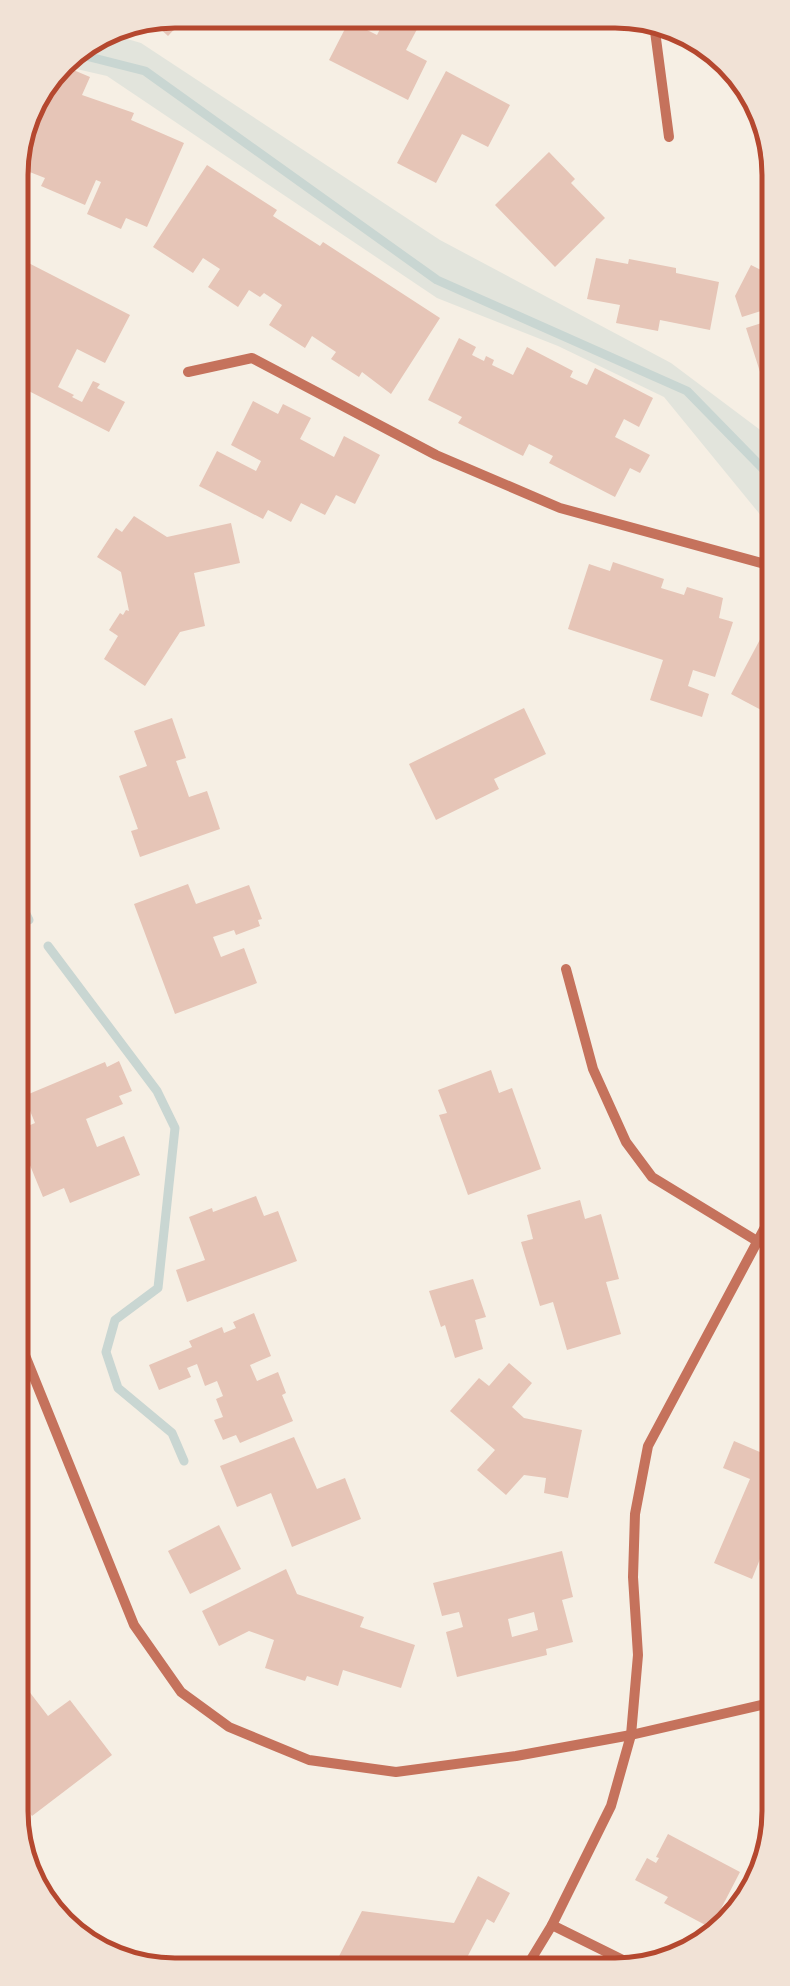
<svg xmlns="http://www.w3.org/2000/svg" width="790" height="1986" font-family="Manrope,sans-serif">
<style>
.green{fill:#e2e4dc}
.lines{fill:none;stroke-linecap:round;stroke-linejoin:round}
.stream{stroke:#c9d6d2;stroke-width:9}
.building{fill:#e6c5b7;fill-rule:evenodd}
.minor{stroke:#c5725c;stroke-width:10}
.rim{fill:none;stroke:#b5482f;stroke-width:5}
</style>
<rect width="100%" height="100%" fill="#f6efe4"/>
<polygon class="green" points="110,34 141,43 440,240 671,363 775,441 776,526 767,523 664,397 558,346 437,298 107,76 59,65 66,51"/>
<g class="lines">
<g class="stream">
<polyline points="66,51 145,71 437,280 687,391 776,482"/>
<polyline points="12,650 17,693 12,752"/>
<polyline points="13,888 29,920"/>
<polyline points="48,946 157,1091 175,1128 158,1288 115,1320 106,1352 118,1388 172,1433 184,1461"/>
</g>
</g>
<g class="building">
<polygon points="174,10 192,10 168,36 150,19"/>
<polygon points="389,11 415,12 424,16 406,50 427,61 408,100 329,60 349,21 377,35"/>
<polygon points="64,66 90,77 82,95 134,113 131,120 184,143 147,227 126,218 121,229 87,214 101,182 96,180 85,205 41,186 45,178 22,169 24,164 12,159 50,83 56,85"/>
<polygon points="446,71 510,105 488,147 462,134 436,183 397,163"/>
<polygon points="549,152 575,179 571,183 605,218 555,267 495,205"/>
<polygon points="207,165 277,210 273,216 320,246 323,242 440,318 391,394 362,372 359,377 331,359 336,352 312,336 305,348 269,325 282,305 264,293 260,297 249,290 238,307 208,287 220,269 203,258 193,273 153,247"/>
<polygon points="11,254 130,315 105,363 77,349 58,387 74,395 72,397 82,402 93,381 100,384 97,388 125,402 109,432 17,385 20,379 11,374 11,318 19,322 29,304 11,294"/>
<polygon points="596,258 628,264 629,259 676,268 676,273 719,282 710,330 660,320 658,331 616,323 620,305 587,299"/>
<polygon points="751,265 775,277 775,401 768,397 746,328 765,322 761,311 742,317 735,296"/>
<polygon points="459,338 476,347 472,355 484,361 486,356 494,360 492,365 513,375 527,347 573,371 570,377 587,385 595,368 653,398 639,427 624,419 615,437 650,455 640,473 630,468 615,497 549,463 553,456 529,444 523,456 458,423 462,417 428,400"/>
<polygon points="253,401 278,414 283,404 311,418 300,439 334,457 344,436 380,455 355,504 336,495 325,515 301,503 291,522 268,510 263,519 199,486 217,451 256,471 261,461 231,445"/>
<polygon points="134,516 167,537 231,523 240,563 194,573 205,626 180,632 145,686 104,659 118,636 109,630 120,613 123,615 126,610 129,611 121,572 97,557 116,528 122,532"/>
<polygon points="613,562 664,579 661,588 684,595 687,587 723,598 719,618 733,622 715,677 693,670 688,686 709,694 702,717 650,700 663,660 568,629 589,564 610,571"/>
<polygon points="772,617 776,619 776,718 731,694"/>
<polygon points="524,708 546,754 494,779 499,789 436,820 409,764"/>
<polygon points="172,718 186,758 176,761 189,797 207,791 220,829 140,857 131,831 138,829 119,776 147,766 134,731"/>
<polygon points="188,884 196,904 249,885 262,919 258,920 260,926 236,935 234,930 213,937 221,957 244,948 257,983 175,1014 134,904"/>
<polygon points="119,1061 132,1091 119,1096 123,1104 86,1119 97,1147 124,1136 140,1175 70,1203 64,1188 43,1197 16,1131 35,1123 24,1096 105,1062 107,1067"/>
<polygon points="491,1070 499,1093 512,1088 541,1169 468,1195 439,1115 447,1113 438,1090"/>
<polygon points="256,1196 264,1216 278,1211 297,1261 187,1302 176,1270 205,1260 189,1217 212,1208 213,1212"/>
<polygon points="580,1200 585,1219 601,1214 619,1279 606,1282 621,1334 567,1350 553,1302 540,1306 521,1242 533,1239 527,1215"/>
<polygon points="473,1279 486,1317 475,1320 483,1349 455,1358 445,1325 441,1327 429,1291"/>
<polygon points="254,1313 271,1356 250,1365 257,1381 278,1372 286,1393 282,1395 293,1421 240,1443 236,1435 223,1440 214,1420 223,1417 216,1399 223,1396 217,1381 205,1386 197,1364 187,1368 191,1377 159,1390 149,1365 192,1347 189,1341 222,1327 224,1333 236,1328 233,1322"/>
<polygon points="509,1363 532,1383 512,1407 524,1418 582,1430 568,1498 544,1493 546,1478 524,1475 506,1495 477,1470 495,1450 450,1411 479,1378 489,1386"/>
<polygon points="294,1437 317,1489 345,1478 361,1519 292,1547 271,1493 237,1507 220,1466"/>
<polygon points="734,1441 779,1460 779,1568 760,1559 752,1579 714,1563 750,1479 723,1468"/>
<polygon points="219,1525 241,1569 190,1594 168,1551"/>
<path d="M562 1551 573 1597 562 1600 573 1642 546 1649 547 1655 457 1677 446 1632 463 1627 459 1612 442 1616 433 1583ZM534 1612 538 1630 512 1637 508 1619Z"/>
<polygon points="286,1569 297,1594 364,1617 360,1627 415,1645 401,1688 343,1670 338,1686 307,1676 305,1681 265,1668 274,1640 249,1631 219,1646 202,1611"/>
<polygon points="18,1677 48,1716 70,1700 112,1755 32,1816 15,1794 15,1679"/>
<polygon points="668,1834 740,1872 711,1928 664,1903 668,1897 635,1880 647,1858 656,1863 659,1858 656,1857"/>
<polygon points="478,1876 510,1893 494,1923 487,1919 460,1971 434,1972 433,1966 383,1958 376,1972 345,1972 334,1966 362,1911 454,1923"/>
</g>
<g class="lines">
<g class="minor">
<polyline points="653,16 669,137"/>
<polyline points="188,372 252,358 436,455 560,508 776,567"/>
<polyline points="566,969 593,1069 626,1142 652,1177 757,1241"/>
<polyline points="14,1328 134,1625 181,1692 229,1727 309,1760 396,1772 516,1756 631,1735 779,1701"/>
<polyline points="552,1925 645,1971"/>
<polyline points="524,1971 552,1925 611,1806 631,1735 638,1655 633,1577 635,1514 648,1446 778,1203"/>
</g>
</g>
<path d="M0 0H790V1986H0ZM175 28H615A147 147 0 0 1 762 175V1811A147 147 0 0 1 615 1958H175A147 147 0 0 1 28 1811V175A147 147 0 0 1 175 28Z" fill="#f1e2d6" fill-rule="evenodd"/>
<path class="rim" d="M175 28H615A147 147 0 0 1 762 175V1811A147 147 0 0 1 615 1958H175A147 147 0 0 1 28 1811V175A147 147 0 0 1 175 28Z"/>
</svg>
